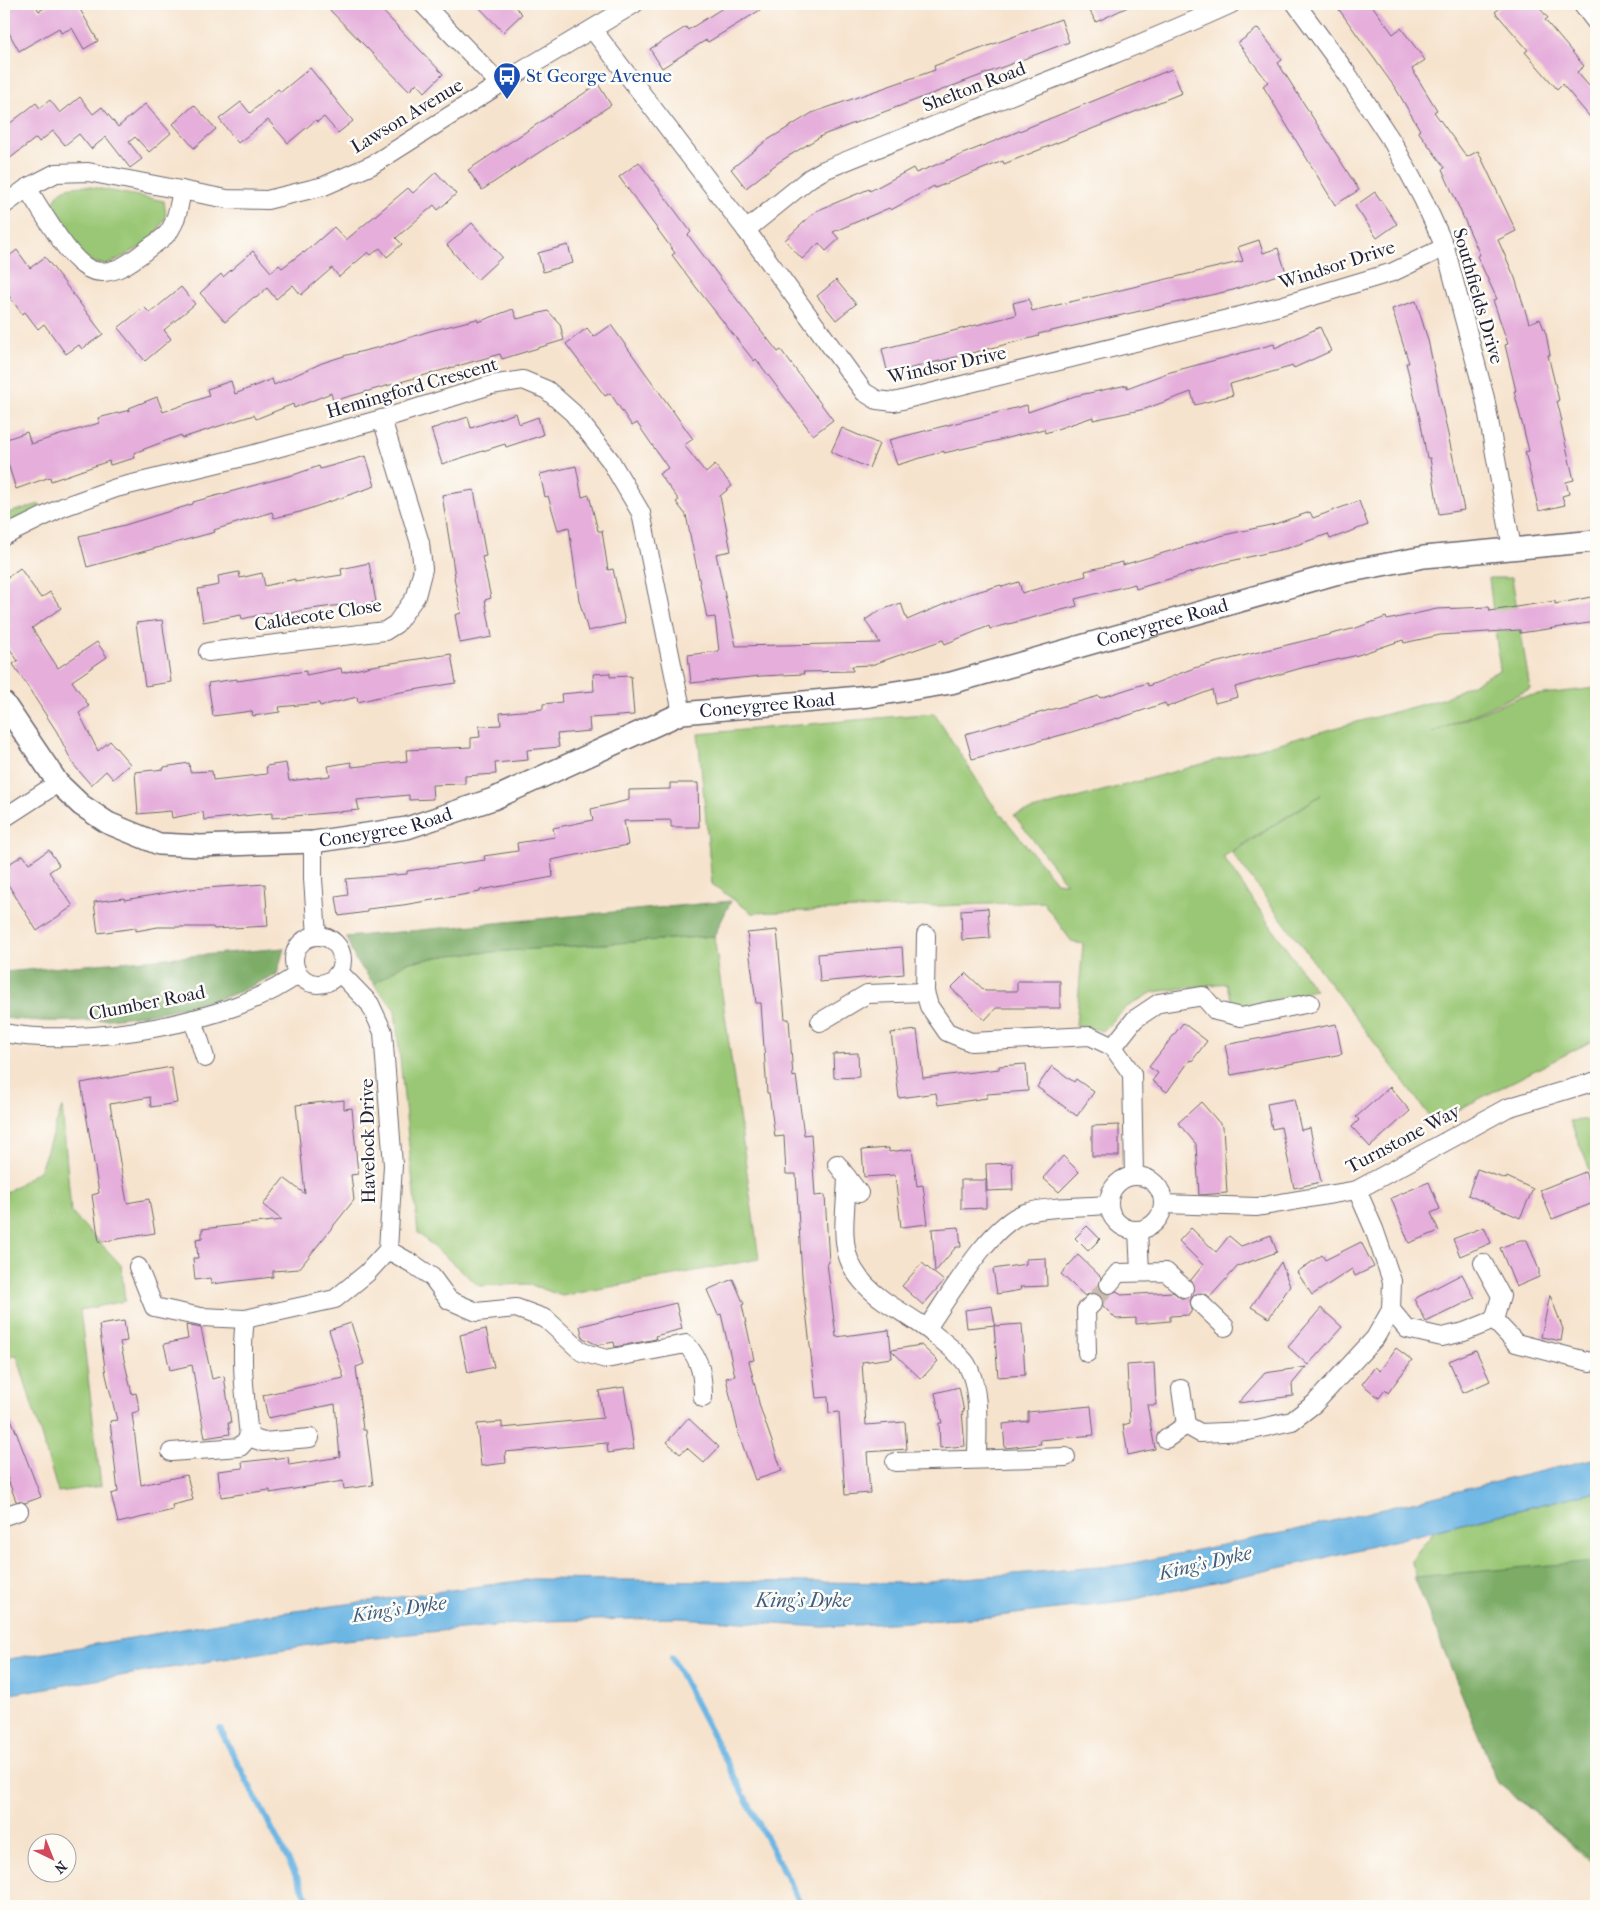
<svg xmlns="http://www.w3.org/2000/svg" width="1600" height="1910" font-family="'IM FELL French Canon',serif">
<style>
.green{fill:#9ac775;stroke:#5e7458}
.forest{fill:#7bac66;stroke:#4e6750}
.water{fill:#6cb6e4;stroke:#476c90}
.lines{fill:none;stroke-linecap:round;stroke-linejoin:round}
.stream{stroke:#6cb6e4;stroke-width:6}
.building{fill:#e5aedb}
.minor-tunnel{stroke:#ccbcb0;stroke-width:18;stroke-dasharray:18 9;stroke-linecap:butt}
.minor-casing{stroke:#6c666e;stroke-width:20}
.tertiary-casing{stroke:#6c666e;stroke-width:24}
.minor{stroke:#fff;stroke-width:18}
.tertiary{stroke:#fff;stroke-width:21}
.labels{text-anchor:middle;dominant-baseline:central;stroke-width:5;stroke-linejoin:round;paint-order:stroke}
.transit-label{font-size:19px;fill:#164399;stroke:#fdfcf7;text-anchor:start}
.street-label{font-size:19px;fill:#22223b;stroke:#fdfcf7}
.water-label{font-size:20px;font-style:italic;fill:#405d7f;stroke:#fdfcf7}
</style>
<rect width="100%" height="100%" fill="#fdfcf7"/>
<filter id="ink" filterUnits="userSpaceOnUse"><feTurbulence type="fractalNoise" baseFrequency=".02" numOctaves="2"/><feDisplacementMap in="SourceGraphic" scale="10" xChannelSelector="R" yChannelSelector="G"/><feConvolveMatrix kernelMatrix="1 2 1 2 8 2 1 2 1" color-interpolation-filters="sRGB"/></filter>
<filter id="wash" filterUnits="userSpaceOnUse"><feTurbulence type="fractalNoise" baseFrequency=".0096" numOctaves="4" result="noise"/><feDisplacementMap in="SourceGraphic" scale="20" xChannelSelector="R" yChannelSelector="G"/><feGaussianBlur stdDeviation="1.12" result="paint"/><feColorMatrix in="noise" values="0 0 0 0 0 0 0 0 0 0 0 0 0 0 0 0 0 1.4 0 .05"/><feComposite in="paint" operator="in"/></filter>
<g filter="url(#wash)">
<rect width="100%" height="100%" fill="#f6e3cd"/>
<g class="green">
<path d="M86 186 164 201 166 217 150 242 109 264 94 263 79 251 60 228 51 211C58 188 63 187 86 186Z"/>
<polygon points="40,504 44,511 4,532 4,514"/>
<polygon points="1489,578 1512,578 1530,689 1432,733 1519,697 1596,688 1596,1039 1434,1122 1232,853 1321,795 1223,857 1315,990 1234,1009 1226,983 1153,992 1127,1007 1103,1031 1076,1025 1083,944 1072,942 1043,902 752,913 712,884 698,734 934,713 991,802 1056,882 1066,883 1014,815 1442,699 1500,670"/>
<polygon points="714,936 759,1259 562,1296 529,1284 479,1286 418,1233 395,1010 374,984 405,963 450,955"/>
<polygon points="62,1107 71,1212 121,1265 125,1301 80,1310 101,1486 58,1492 17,1355 4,1359 4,1194 40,1170"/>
<polygon points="1596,1119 1596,1185 1570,1121"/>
<polygon points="1596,1491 1596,1865 1517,1799 1427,1608 1411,1560 1434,1531"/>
</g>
<g class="forest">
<polygon points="731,901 714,936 450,955 405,963 374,984 355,959 346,937"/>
<path d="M284 948 277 974C260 981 242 992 225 997 154 1017 76 1027 4 1018V972Z"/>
<polygon points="1596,1561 1596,1862 1498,1783 1414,1577"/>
</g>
<polygon class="water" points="1596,1458 1596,1491 1311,1561 1131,1600 991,1617 823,1627 679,1618 546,1621 334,1641 4,1695 4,1660 258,1616 533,1579 905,1583 1123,1565 1291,1531"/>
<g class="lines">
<g class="stream">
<polyline points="672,1658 802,1906"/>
<polyline points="220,1729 312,1906"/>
</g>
</g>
<g id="blocks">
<g class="building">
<polygon points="12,4 35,4 39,11 51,4 77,4 98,41 84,49 72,28 61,33 59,28 19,51 4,24 4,8"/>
<polygon points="324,4 376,4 443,74 425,92 417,83 409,91"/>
<polygon points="476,4 512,4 522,14 503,32"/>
<polygon points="729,4 770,4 708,42 706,40 662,68 650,49 686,27 688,30"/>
<polygon points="1086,4 1134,4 1096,22"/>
<polygon points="1335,4 1371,4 1393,34 1401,28 1425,60 1412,69 1437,110 1434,112 1467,157 1478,151 1516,231 1498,240 1515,278 1529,323 1540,319 1546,334 1550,355 1548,355 1559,400 1557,401 1562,421 1560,421 1574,480 1566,482 1569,494 1562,496 1565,505 1539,511 1525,452 1529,451 1514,391 1516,391 1505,345 1508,344 1493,300 1497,299 1477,256 1480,255 1442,169 1445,168 1418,131 1420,130 1396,89"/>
<polygon points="1505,4 1536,4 1548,18 1545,20 1584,66 1577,72 1596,94 1596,124 1562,84 1557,89 1525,52 1528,50 1495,12"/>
<polygon points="1061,19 1069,42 823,135 779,162 746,188 731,169 766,141 812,113 935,70 934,66"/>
<polygon points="1258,28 1282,60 1278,63 1359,190 1335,205 1263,86 1268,82 1238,43"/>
<polygon points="310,68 353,121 338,133 324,117 317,122 316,120 288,143 268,120 238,143 219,119 241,102 250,113 278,89 281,92"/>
<polygon points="1172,69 1182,93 1004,164 1003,161 935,188 934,186 891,210 889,208 833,232 839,239 826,251 819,243 802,259 785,240 816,211 869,189 870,191 913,168 916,173"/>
<polygon points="598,84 611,105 482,190 468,170"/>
<polygon points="80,97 93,114 102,107 118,127 145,104 171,133 149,152 135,137 129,142 142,159 130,168 106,137 91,149 79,134 65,145 53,131 39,142 36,138 4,163 4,128 36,103 40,108 50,100 60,113"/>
<polygon points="194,105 216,129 194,148 173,124"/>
<polygon points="639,162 691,232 688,235 721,279 778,352 781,350 833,420 813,435 756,359 754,361 696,287 672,255 675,253 619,177"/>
<polygon points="436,172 456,194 438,210 434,205 396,238 402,244 387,257 380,248 371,255 368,252 339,277 332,268 301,295 293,285 276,299 267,288 256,298 254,297 225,322 200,293 221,274 223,277 253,251 271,272 279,265 282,268 303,252 304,253 334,227 346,240 408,188 413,193"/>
<polygon points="1375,192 1397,224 1377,238 1355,206"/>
<polygon points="472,223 502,257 477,280 447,245"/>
<polygon points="1259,240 1263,253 1278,248 1286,272 1233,290 1038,334 1039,336 888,374 882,349 1016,315 1013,303 1029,299 1032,311 1243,261 1238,247"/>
<polygon points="568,245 573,263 543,272 538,253"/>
<polygon points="17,250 30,268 45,257 103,334 82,349 79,345 66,354 44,324 38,329 25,312 22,314 4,289 4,260"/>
<polygon points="836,280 856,304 836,320 817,296"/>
<polygon points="181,287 195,304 164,330 171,339 145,361 118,328 144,307 150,313"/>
<polygon points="1416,301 1428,340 1464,510 1439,514 1430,458 1427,458 1420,419 1406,363 1409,363 1392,309"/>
<polygon points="513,309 517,319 548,311 560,324 564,340 502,359 500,354 333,401 331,393 294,408 293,404 256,419 254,415 182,438 181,435 134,453 135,458 110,465 109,461 51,481 50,477 16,489 4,451 4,440 27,432 31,444 99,423 98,418 130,410 129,408 157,397 163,412 209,396 207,389 231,381 235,394 272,379 274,385 322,363 347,355 380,347 430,331 477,319 478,322"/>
<polygon points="611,325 693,439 684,445 706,473 715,465 732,486 720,496 731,551 716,554 736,646 880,643 865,620 879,611 901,603 907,620 966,595 1001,585 1002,587 1019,582 1022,593 1086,576 1085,571 1123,562 1123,565 1224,535 1275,524 1310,512 1313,518 1359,501 1368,525 1330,539 1328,534 1288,548 1222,563 1136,589 1135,584 1075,599 1077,606 990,629 989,626 945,644 943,640 871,665 852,666 853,671 803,672 804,674 761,676 691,683 688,655 719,651 715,617 707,618 686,515 676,502 679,500 659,474 668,468 637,423 632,426 610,393 605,396 566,344 587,328 594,337"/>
<polygon points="1320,327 1331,351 1294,368 1293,366 1230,384 1233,395 1195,405 1191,392 1145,409 1093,420 1093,417 1045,433 1044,429 983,444 944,453 944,451 897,465 889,440 1027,405 1028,412 1075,396 1127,385 1127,388 1167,373 1223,358 1274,344 1275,348"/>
<polygon points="516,413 519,424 538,417 543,435 506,447 505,444 442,464 431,429 468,417 471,428"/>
<polygon points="842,428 879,444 869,468 831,452"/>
<polygon points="366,456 375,486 300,512 274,518 272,512 214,530 215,532 87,567 79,536 125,525 193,504 193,502 296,474 319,466 320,469"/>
<polygon points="576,466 582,497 589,495 598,531 602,531 608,570 613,569 625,623 588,631 579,600 569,527 558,530 548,496 545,497 540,474"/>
<polygon points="474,490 486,556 482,557 491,598 485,600 492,637 460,643 455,615 461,613 454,577 455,576 442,495"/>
<polygon points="369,563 376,602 349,608 349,604 303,610 278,616 277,611 242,619 241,615 203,622 198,589 219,585 218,576 239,572 240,578 262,573 265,586 295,579 295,582 342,575 341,569"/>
<polygon points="20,568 41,598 50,592 61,608 32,628 58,668 97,642 107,657 72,681 89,706 79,713 98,751 110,741 130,764 113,779 106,771 91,785 73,764 57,732 13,664 18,661 4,640 4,580"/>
<polygon points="1596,596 1596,622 1520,633 1520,630 1440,635 1404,643 1403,640 1358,655 1305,667 1235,687 1238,697 1215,703 1212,690 1167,707 1165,703 1117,719 1117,718 1065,734 972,759 965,734 1099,696 1100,698 1147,683 1148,686 1194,668 1356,628 1386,617 1387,620 1437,609 1489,607 1490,611 1555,601 1555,604"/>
<polygon points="162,620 171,682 145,686 136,623"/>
<polygon points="451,654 456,683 395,693 358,702 357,697 320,706 319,703 279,707 280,712 253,716 252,711 213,716 208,683 237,679 237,681 306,671 306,675 341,668 342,673 372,666"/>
<polygon points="610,673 610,677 631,676 634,715 589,718 590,731 557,734 559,747 527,750 528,760 495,763 496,774 465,776 465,784 432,785 433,799 409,800 409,795 357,800 359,810 272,818 272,813 204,820 203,812 172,818 171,811 138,814 135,772 164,769 164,767 189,763 190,772 212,771 213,780 267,774 266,766 286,763 289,781 330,776 328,766 351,762 352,767 407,761 406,750 471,747 471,738 480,737 479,726 501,725 500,713 543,709 543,704 562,702 561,694 594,691 593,674"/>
<polygon points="670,783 698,783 699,827 671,827 671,820 624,821 628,845 551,860 553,877 480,890 480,892 403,905 367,909 367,912 339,916 336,897 348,895 346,879 407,874 407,871 485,860 484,856 518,851 517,843 555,837 553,828 593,820 591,809 629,800 629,790 670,789"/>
<polygon points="49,850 59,865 49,872 73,906 37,931 4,878 4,867 23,855 29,863"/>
<polygon points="265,884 268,926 214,929 213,927 158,927 136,931 136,928 98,933 94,902 124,898 124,900 190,889"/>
<polygon points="988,908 990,938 962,940 961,910"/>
<polygon points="777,930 785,1019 789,1019 793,1077 796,1076 804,1135 811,1134 815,1196 825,1195 829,1263 827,1263 836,1337 889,1330 891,1350 921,1345 938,1361 921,1379 891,1350 892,1358 862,1362 866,1425 905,1422 907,1449 867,1452 870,1493 845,1495 839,1412 829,1413 828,1397 816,1398 802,1276 796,1174 786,1174 784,1136 775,1137 769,1093 767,1093 761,1003 756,1003 747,933"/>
<polygon points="902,947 904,974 820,982 818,954"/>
<polygon points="966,973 985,991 1017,991 1017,981 1060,981 1060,1008 996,1008 985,1020 951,988"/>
<polygon points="1183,1023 1207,1041 1192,1061 1190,1060 1167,1092 1152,1081 1158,1073 1149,1067"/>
<polygon points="1336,1024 1342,1054 1231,1075 1225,1045"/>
<polygon points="917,1030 923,1078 999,1069 999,1066 1026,1064 1028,1091 987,1094 987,1098 938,1105 936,1093 899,1098 891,1033"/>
<polygon points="858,1053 859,1077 834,1078 833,1054"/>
<polygon points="1052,1066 1074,1082 1076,1079 1094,1092 1077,1116 1037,1087"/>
<polygon points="171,1067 177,1103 151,1107 150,1097 110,1104 127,1203 149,1199 155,1233 99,1242 92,1195 99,1193 81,1083"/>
<polygon points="1390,1087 1410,1111 1370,1147 1352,1127 1359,1120 1356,1117"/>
<polygon points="1294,1099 1301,1130 1310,1128 1321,1182 1294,1188 1281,1127 1272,1129 1267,1104"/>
<polygon points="344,1100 344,1109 352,1108 358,1174 351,1175 354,1200 299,1269 273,1271 273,1277 211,1284 210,1278 195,1280 193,1258 198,1258 196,1239 202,1238 202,1229 282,1220 263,1205 284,1178 305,1194 296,1105"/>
<polygon points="1201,1102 1223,1127 1227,1193 1199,1195 1196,1144 1178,1123"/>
<polygon points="1119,1125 1119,1156 1092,1156 1092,1126"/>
<polygon points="889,1148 889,1152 912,1149 917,1186 923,1185 928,1224 901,1227 895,1175 864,1177 862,1150"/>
<polygon points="1063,1156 1079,1172 1059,1192 1043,1178"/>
<polygon points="1012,1163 1013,1190 987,1191 986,1164"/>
<polygon points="1477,1169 1506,1179 1507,1177 1533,1189 1520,1218 1468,1195"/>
<polygon points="1585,1172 1596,1202 1552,1219 1540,1190"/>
<polygon points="961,1180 986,1180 986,1208 961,1209"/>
<polygon points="1429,1182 1440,1209 1431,1213 1439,1231 1409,1243 1391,1198"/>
<polygon points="1087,1226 1100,1239 1088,1251 1075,1238"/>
<polygon points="959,1227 961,1247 956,1247 935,1272 932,1229"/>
<polygon points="1484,1227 1491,1243 1460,1256 1453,1239"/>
<polygon points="1191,1228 1216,1252 1229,1236 1241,1246 1271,1235 1277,1252 1238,1266 1210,1297 1202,1293 1193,1295 1190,1301 1192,1310 1189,1315 1170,1316 1170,1321 1136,1324 1136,1318 1116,1319 1103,1306 1100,1295 1091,1293 1085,1296 1061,1274 1078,1255 1101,1277 1099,1287 1107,1294 1117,1291 1121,1295 1173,1292 1181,1298 1188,1298 1194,1290 1191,1280 1203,1265 1179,1241"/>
<polygon points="1520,1240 1527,1240 1539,1270 1539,1277 1516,1287 1500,1248"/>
<polygon points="1361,1242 1374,1267 1355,1276 1352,1269 1312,1295 1297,1272 1322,1255 1325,1260"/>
<polygon points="1046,1258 1047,1286 1020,1287 1021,1290 997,1294 993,1269 1026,1264 1026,1259"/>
<polygon points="1281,1262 1290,1286 1269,1318 1251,1307"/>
<polygon points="922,1263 944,1281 923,1305 902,1286"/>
<polygon points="1462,1274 1475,1298 1426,1322 1414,1299"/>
<polygon points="733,1279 744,1304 742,1305 754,1360 749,1361 760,1407 782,1471 755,1480 739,1435 726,1378 735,1376 721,1314 718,1315 707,1290"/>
<polygon points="1550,1295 1563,1329 1561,1341 1541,1337"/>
<polygon points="676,1303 682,1329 655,1336 656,1339 615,1347 614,1342 598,1345 583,1338 580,1326"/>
<polygon points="992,1306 995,1325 967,1328 965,1310"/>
<polygon points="1321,1308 1342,1327 1308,1365 1288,1347"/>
<polygon points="124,1321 127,1341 120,1342 132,1394 136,1393 140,1411 132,1413 141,1485 187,1475 193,1500 172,1505 173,1510 118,1523 111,1494 118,1492 110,1421 117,1420 106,1375 99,1325"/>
<polygon points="351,1323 364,1364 356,1367 363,1430 366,1430 373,1485 344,1489 343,1481 270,1493 270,1490 221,1497 218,1471 243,1468 242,1462 288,1457 289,1465 340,1457 335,1404 268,1418 263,1395 344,1378 329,1330"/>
<polygon points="1022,1324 1025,1375 998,1377 994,1326"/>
<polygon points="186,1325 201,1328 212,1379 224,1376 231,1423 228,1423 230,1434 205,1438 192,1365 170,1370 164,1344 188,1339"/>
<polygon points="486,1329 494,1367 468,1373 460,1335"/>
<polygon points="1396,1348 1412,1360 1388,1393 1385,1390 1379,1398 1362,1384 1375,1367 1380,1371"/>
<polygon points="1476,1350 1490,1381 1463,1393 1449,1361"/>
<polygon points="1154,1363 1156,1405 1147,1405 1155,1449 1128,1455 1123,1425 1130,1423 1127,1365"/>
<polygon points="1306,1367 1292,1384 1293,1396 1238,1403 1265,1373"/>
<polygon points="624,1387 634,1449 608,1453 607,1443 505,1452 506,1463 481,1466 477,1424 502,1422 502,1428 603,1418 599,1391"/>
<polygon points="959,1387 964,1412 962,1412 965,1446 940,1448 939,1423 942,1423 935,1393"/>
<polygon points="5,1403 41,1497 25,1503 16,1501 4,1469"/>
<polygon points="1091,1406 1094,1435 1040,1440 1041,1444 1005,1448 1003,1424 1028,1421 1028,1412"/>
<polygon points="688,1418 719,1447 704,1463 687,1448 680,1454 667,1442"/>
</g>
</g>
</g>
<g filter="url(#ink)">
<use href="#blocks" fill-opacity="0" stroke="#6c666e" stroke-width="1"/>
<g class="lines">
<polyline class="minor-tunnel" points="1093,1303 1109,1284"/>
<g class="minor-casing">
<g id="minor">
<polyline points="423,4 500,84"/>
<polyline points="1296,4 1346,72 1393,143 1423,199 1445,247 1485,398 1512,548"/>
<polyline points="1582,4 1596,22"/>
<polyline points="593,30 746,230 864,392 877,400 894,402 1280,306 1393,272 1445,247"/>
<path d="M27 188C40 208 65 252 83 265 106 283 132 262 150 247 157 242 166 237 170 230 178 218 179 204 182 190"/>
<polyline points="4,205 27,188 56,173 88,172 227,199 267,200 324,186 372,165 500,84 634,4"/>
<path d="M746 230 810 178 822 171C958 114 1097 65 1231 4"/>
<polyline points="4,536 63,507 116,488 251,455 382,419 491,385 523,380 547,390 573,413 610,460 641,513 682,713"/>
<polyline points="208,652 385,631 396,624 416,596 423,569 420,543 382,419"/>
<polyline points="4,818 58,783"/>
<polyline points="313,842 313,879 317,936"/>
<polyline points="926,935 925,992 929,1006 947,1032 971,1042 1090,1036 1113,1047 1132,1074 1134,1175"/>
<circle cx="318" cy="960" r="24"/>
<polyline points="193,1019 205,1058"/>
<polyline points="820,1022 867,994 925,992"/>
<path d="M4 1033C83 1048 234 1023 298 974"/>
<polyline points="1113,1047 1135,1019 1159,1003 1203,996 1216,1011 1241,1017 1310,1003"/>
<polyline points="837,1164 859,1193"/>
<circle cx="1136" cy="1203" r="27"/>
<path d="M847 1177C845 1232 833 1264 883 1300 900 1312 920 1322 936 1336 946 1344 960 1354 967 1365 981 1388 977 1432 977 1458"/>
<polyline points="1163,1204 1257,1207 1357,1190 1507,1108 1596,1081"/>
<polyline points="1138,1230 1140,1272"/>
<path d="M388 1250 413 1264 432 1277 449 1300 477 1312 516 1308 546 1319 582 1352 606 1359 686 1344C701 1360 703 1376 703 1398"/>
<polyline points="1483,1263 1501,1296 1494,1320 1516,1343 1590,1362 1596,1360"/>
<polyline points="138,1267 154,1307 201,1317 245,1319 335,1299 367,1273 388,1250 393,1165 383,1032 370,1004 339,972"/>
<polyline points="1109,1284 1118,1273 1166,1272 1184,1288"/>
<polyline points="1200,1303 1225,1327"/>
<polyline points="1391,1310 1407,1329 1442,1337 1464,1332 1494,1320"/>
<path d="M927 1328C949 1297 989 1225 1025 1213 1047 1206 1085 1207 1109 1205"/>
<polyline points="1087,1353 1086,1310 1093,1303"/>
<polyline points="1186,1425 1200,1433 1248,1431 1292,1421 1314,1404 1375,1338 1391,1310 1392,1281 1374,1229 1357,1190"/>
<polyline points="249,1437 263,1442 310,1438"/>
<polyline points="1166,1439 1186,1425 1181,1389"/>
<path d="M171 1452 240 1447 249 1437C245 1397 240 1359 245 1319"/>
<polyline points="895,1462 1066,1457"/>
<polyline points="4,1516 19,1511"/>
</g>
</g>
<g class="tertiary-casing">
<g id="tertiary">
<path id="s1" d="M4 703 58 783 81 805 108 823 159 844 200 846 313 842 407 828 493 799 682 713 870 696 951 683 1335 574 1424 557 1596 541"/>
</g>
</g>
<use href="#minor" class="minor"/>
<use href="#tertiary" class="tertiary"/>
</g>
</g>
<defs>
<g id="bus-pin" transform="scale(1.4375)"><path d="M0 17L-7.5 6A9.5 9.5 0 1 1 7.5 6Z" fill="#1a4fb4" stroke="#fdfcf7"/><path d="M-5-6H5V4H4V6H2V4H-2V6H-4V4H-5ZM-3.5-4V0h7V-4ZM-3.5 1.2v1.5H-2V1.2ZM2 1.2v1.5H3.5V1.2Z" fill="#fff"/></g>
</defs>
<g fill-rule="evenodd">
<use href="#bus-pin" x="507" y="76"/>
</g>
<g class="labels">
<g class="transit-label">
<text x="526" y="76">St George Avenue</text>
</g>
<g class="street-label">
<text transform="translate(974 87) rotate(-21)">Shelton Road</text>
<text transform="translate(407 116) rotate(-31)">Lawson Avenue</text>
<text transform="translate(1337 265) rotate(-18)">Windsor Drive</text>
<text transform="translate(1478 296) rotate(74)">Southfields Drive</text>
<text transform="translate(947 365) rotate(-12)">Windsor Drive</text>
<text transform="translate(412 388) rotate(-16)">Hemingford Crescent</text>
<text transform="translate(318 615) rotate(-9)">Caldecote Close</text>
<text stroke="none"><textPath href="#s1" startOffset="1254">Coneygree Road</textPath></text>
<text stroke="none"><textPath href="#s1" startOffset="849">Coneygree Road</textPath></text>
<text stroke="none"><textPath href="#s1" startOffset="444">Coneygree Road</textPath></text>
<text transform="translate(147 1003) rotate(-11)">Clumber Road</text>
<text transform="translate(1403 1139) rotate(-28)">Turnstone Way</text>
<text transform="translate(368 1141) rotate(-91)">Havelock Drive</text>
</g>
<g class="water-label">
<text transform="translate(1205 1563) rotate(-13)">King's Dyke</text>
<text x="803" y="1600">King's Dyke</text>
<text transform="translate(399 1609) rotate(-8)">King's Dyke</text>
</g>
</g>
<rect width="1600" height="1910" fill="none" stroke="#fdfcf7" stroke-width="20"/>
<g transform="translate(52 1858) rotate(137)"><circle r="24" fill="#fdfcf7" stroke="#a5a5ac"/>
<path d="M0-4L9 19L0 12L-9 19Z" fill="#d1495b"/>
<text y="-8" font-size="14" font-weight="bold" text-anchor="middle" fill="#22223b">N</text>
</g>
</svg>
